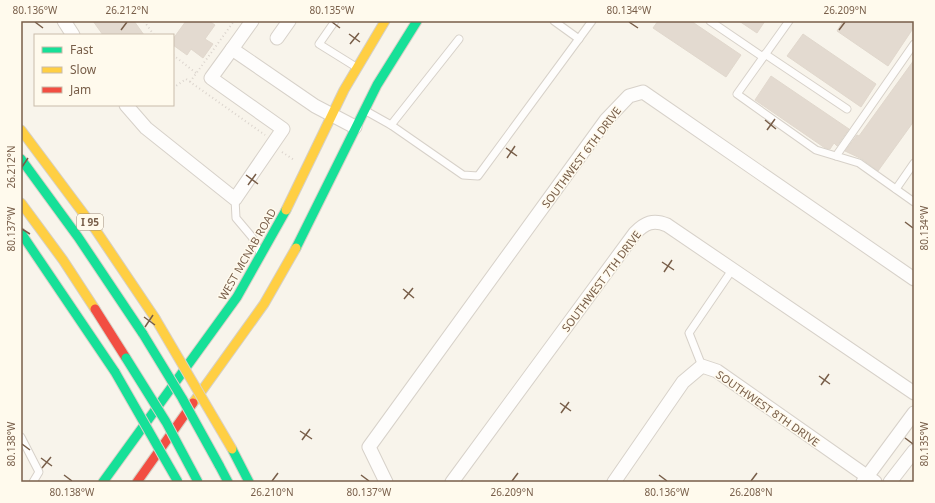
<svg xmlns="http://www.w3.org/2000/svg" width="935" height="503" font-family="'Noto Sans',sans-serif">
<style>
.building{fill:#e3dad0;stroke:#e1d8cd}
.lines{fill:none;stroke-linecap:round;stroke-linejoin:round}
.lane-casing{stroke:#d7d1c9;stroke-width:9}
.street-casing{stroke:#d7d1c9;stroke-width:15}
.fast-casing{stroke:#d6d0c6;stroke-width:11}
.slow-casing{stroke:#d6d0c6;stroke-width:11}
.jam-casing{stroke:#d6d0c6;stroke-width:11}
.path{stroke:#dbd4cd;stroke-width:2;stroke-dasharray:1 3;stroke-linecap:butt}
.lane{stroke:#fefdfc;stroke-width:7}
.street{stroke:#fefdfc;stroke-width:13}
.fast{stroke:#16e098;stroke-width:9}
.slow{stroke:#ffcf43;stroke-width:9}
.jam{stroke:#f24e42;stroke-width:9}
.fast-bridge-casing{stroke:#dad1c9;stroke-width:11;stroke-linecap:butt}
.slow-bridge-casing{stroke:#dad1c9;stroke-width:11;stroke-linecap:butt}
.fast-bridge{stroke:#16e098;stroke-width:9}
.slow-bridge{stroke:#ffcf43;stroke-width:9}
.ticks{fill:none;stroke:#785e49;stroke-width:1.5}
.labels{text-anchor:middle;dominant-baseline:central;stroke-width:3;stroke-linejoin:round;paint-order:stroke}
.shield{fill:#fffaed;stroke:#a08d7a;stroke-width:1}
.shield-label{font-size:10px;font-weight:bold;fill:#785e49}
.street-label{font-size:11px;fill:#785e49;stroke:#fffaed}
.neatline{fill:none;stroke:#785e49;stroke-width:1.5}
.ticks-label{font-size:10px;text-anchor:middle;fill:#785e49}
</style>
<rect width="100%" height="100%" fill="#f8f4eb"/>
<g class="building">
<polygon points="93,21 134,21 144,35 103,35"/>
<polygon points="186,21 209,21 215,25 205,39 213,44 203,58 191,49 187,55 173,45 173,39"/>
<polygon points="658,21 691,21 741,55 726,77 653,28"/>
<polygon points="739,21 765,21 757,33"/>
<polygon points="843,21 914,21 914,27 888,66 837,31"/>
<polygon points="803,34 876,84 861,107 787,56"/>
<polygon points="914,60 914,121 878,171 862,159 845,151 857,135 859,136"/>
<polygon points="771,76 849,129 837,146 834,143 830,149 825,148 755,100"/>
</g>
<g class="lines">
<g class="lane-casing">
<g id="lane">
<polyline points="335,21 319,44 356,67"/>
<polyline points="554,21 579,39"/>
<polyline points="710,21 763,57"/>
<polyline points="789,21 737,94 816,150 859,163 914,202"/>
<polyline points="765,54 847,109"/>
<polyline points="366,111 391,125 463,175 478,176 592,21"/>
<polyline points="391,125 459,39"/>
<polyline points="836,156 914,44"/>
<polyline points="896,189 914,163"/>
<polyline points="235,199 236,218 252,237 260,253"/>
<polyline points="702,366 689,333 732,270"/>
<polyline points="21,437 39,472 33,482"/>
</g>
</g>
<g class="street-casing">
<g id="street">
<polyline points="64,21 73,35"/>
<polyline points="252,21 232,49 315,106 355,127"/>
<polyline points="277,38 289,21"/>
<polyline points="126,105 146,128 235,199 283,129 211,78 232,49"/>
<polyline points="386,482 369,447 606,120 629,96 643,92 914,279"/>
<path d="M452 482 635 233C645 223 653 219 667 225L914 393"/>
<polyline points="614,482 683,382 702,366 717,371 875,482"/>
<polyline points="863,482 914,413"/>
<polyline points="890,482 914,451"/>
</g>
</g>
<g class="fast-casing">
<g id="fast">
<polyline points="21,159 78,237 143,334"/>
<polyline points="21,233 115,372"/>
<polyline points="296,248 377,85 417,21"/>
<polyline points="232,449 249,482"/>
<polyline points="219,465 228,482"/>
<polyline points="103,482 237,297 286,210"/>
</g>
</g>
<g class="slow-casing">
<g id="slow">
<polyline points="21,130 95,229 155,318"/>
<polyline points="21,203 63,260 95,309"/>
<polyline points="286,210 344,90 385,21"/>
<polyline points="193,403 264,304 296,248"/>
</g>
</g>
<g class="jam-casing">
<g id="jam">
<polyline points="95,309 126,358"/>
<polyline points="137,482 193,403"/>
</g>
</g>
<g class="path">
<polyline points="144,21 154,35"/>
<polyline points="173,55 196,73"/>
<polyline points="190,82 234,21"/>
<polyline points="173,88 186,79 265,135"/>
<polyline points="282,152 294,160"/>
</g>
<use href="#lane" class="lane"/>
<use href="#street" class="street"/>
<use href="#fast" class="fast"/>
<use href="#slow" class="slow"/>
<use href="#jam" class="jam"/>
<g class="fast-bridge-casing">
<g id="fast-bridge">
<polyline points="143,334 182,398 219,465"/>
<polyline points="126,358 166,422 198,482"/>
<polyline points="115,372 178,482"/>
</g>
</g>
<g class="slow-bridge-casing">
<polyline id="slow-bridge" points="155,318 232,449"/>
</g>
<use href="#fast-bridge" class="fast-bridge"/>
<use href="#slow-bridge" class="slow-bridge"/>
</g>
<path class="ticks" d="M35 22 43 28M332 22 340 28M629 22 638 28M121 30 127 22M839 30 845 22M349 34 360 42M350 44 359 33M765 120 776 129M767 130 775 119M506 148 517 156M507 158 515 146M22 167 28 158M246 175 258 184M248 185 256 174M905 222 913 228M22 229 30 234M662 262 674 270M664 272 672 260M403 289 414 298M404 299 413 288M144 317 155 325M145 327 153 315M819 376 830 384M821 385 829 374M560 403 571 411M561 413 569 402M300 431 312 439M905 438 913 444M302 440 310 429M22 444 30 450M41 458 52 466M42 468 51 457M64 475 72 481M361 475 369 481M659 475 667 481M272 481 278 473M512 481 518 473M751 481 757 473"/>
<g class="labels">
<rect class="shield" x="77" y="214" width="26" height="16" rx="3"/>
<g class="shield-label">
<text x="90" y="222">I 95</text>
</g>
<g class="street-label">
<text transform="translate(581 157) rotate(-53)">SOUTHWEST 6TH DRIVE</text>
<text transform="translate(247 254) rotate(-60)">WEST MCNAB ROAD</text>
<text transform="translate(601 281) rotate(-53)">SOUTHWEST 7TH DRIVE</text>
<text transform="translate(768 408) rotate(35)">SOUTHWEST 8TH DRIVE</text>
</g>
</g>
<rect width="935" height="503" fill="none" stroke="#fffaed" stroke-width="44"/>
<rect x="34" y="34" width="140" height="72" fill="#fffaed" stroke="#c9bcab"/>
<rect x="42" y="47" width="20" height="6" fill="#16e098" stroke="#c9bcab"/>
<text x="70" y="54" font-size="12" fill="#785e49">Fast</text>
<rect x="42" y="67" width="20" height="6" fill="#ffcf43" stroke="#c9bcab"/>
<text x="70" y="74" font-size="12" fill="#785e49">Slow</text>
<rect x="42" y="87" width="20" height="6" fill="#f24e42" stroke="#c9bcab"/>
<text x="70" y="94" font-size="12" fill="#785e49">Jam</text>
<rect x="22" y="22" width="891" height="459" class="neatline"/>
<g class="ticks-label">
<text x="35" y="14">80.136°W</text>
<text x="127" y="14">26.212°N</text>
<text x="332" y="14">80.135°W</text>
<text x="629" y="14">80.134°W</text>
<text x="845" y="14">26.209°N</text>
<text transform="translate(11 167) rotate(-90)" y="4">26.212°N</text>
<text transform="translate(924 228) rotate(-90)" y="4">80.134°W</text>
<text transform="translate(11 229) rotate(-90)" y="4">80.137°W</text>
<text transform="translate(924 444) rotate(-90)" y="4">80.135°W</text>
<text transform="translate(11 444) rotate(-90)" y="4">80.138°W</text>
<text x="72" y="496">80.138°W</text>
<text x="272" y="496">26.210°N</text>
<text x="369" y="496">80.137°W</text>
<text x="512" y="496">26.209°N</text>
<text x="667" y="496">80.136°W</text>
<text x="751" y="496">26.208°N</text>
</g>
</svg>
